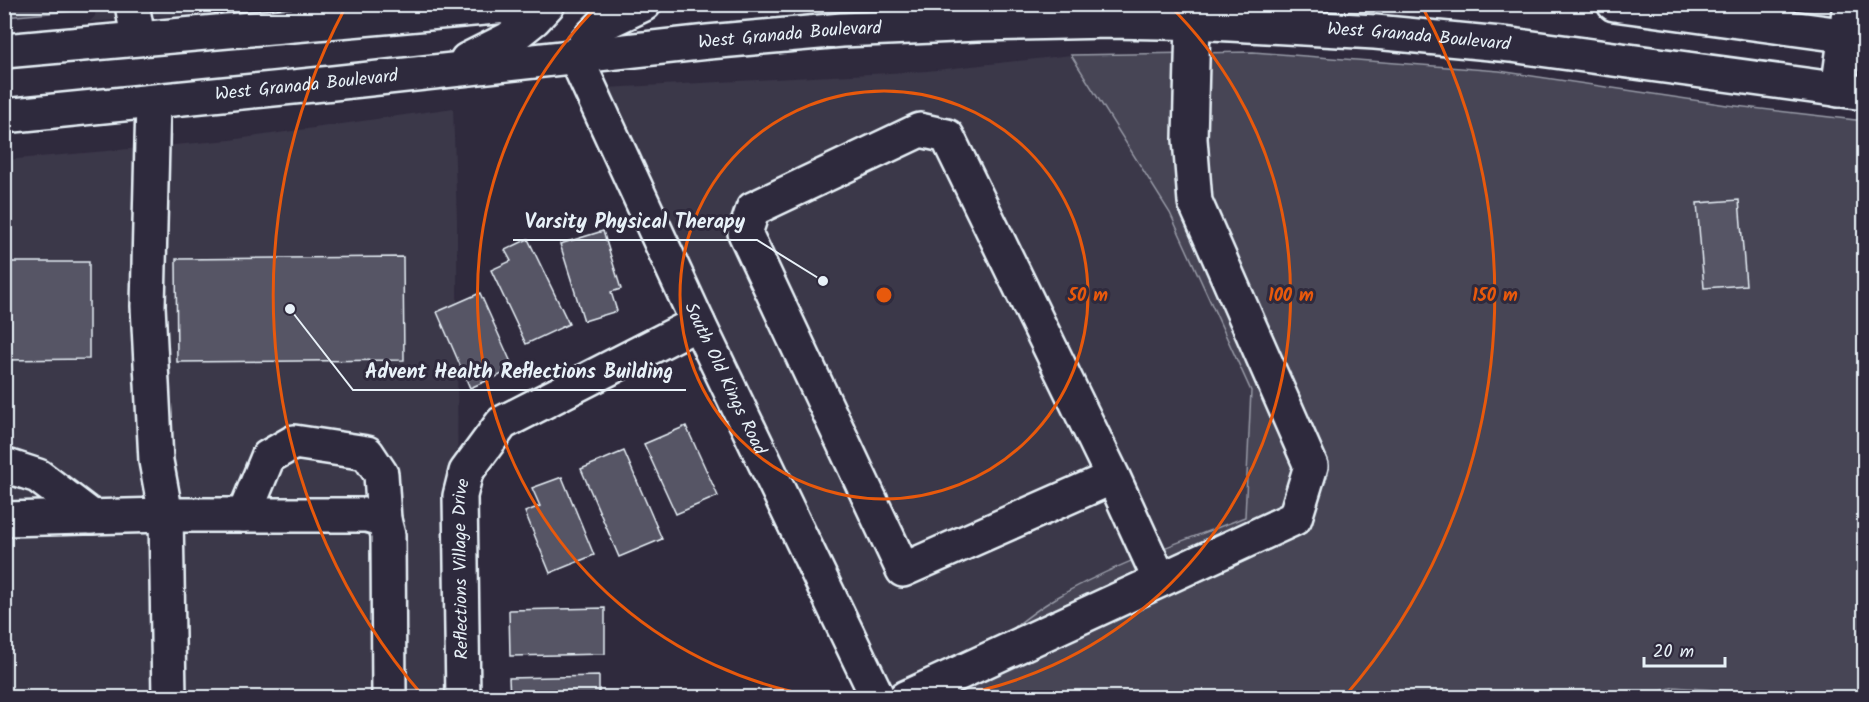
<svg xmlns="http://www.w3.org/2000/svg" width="1869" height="702" font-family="Kalam,sans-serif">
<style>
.built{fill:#3b3749}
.green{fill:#464455;stroke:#979aa6;stroke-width:1.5}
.building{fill:#575565;stroke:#e8f1f8;stroke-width:1.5}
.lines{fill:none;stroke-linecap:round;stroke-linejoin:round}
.minor-casing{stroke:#e8f1f8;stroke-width:38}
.major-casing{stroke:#e8f1f8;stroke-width:38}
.minor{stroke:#2f2a3d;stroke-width:33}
.major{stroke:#2f2a3d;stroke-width:33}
.ring{fill:none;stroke:#e8590c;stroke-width:3}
.labels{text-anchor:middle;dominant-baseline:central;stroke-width:6;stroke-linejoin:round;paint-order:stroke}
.street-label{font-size:18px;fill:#e8f1f8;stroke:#2f2a3d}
.centre{fill:#e8590c;stroke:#2f2a3d;stroke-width:3}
.ring-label{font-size:18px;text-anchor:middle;font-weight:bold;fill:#e8590c;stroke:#2f2a3d;stroke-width:6;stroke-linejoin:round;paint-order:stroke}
.leader{fill:none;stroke:#e8f1f8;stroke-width:2}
.callout-dot{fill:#e8f1f8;stroke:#2f2a3d;stroke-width:2}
.callout-label{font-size:20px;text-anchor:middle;font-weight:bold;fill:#e8f1f8;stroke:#2f2a3d;stroke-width:6;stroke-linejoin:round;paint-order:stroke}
</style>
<rect width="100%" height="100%" fill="#2f2a3d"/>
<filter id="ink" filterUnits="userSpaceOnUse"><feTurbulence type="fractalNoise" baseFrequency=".0167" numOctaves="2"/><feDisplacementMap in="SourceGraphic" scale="12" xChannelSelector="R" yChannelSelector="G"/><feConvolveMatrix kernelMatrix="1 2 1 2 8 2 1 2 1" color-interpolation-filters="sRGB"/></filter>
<g filter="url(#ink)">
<g class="built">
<polygon points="96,5 303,5 89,22 95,16"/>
<polygon points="1071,55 1170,213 1251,391 1245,517 1124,564 1056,598 1015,627 937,697 894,697 722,341 605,88 927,71"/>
<polygon points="453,108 457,219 458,697 5,698 5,160 230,140"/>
</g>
<g class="green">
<polygon points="5,4 84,5 84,10 5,17"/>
<path d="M1253 52 1499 71 1727 105 1864 121V697H1814L1674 687 1637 698H937C975 663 1012 624 1056 598 1115 563 1182 542 1245 517L1251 391 1170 213 1071 55Z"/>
</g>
<g class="building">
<polygon points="1739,200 1746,285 1704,288 1697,203"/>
<polygon points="603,231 621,289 611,292 617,311 584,321 560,244"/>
<polygon points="528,239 569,324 526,344 491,270 511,261 505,250"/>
<polygon points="403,257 404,360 177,362 176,259"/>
<polygon points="4,262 89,262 89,359 4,360"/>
<polygon points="480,293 514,369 470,388 437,312"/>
<polygon points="686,426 718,496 676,514 644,444"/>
<polygon points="624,451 662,539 619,557 581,469"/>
<polygon points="562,477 594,555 550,573 525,512 540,506 532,488"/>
<polygon points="605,608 605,654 510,656 509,610"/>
<polygon points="599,676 599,698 510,698 509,678"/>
</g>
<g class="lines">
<g class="minor-casing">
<g id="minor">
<polyline points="132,4 138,38"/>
<path id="s1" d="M575 56 698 323 878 698"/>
<polyline points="1838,90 1850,4"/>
<polyline points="153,102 148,306 156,461 166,515 169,698"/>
<polyline points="4,465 38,476 92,517"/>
<polyline points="1113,477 903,570 745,233 753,209 920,130 947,136 1113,477 1160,580"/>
<polyline points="244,515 268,457 294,442 367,453 381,474 384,520"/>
<polyline points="4,519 166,515 367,515 384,520 388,535 389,698"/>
<path id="s2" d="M463 698 460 496 466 472 502 423 698 323"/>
<polyline points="905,698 1295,518 1311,466 1195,202 1190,139 1193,22"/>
</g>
</g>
<g class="major-casing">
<g id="major">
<polyline points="1614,4 1864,38"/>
<polyline points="4,51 529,4"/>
<polyline points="575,56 587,41 606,22 644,4"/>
<polyline points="467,60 509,39 534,19 548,4"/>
<path id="s3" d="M4 116 333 83 708 42 842 30 978 24 1109 21 1212 23 1375 32 1511 45 1864 93"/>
</g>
</g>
<use href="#minor" class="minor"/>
<use href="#major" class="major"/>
</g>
</g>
<g class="ring">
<circle cx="884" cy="295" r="204"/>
<path d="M820 697A407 407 0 0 1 599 5M1169 5A407 407 0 0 1 948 697"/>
<path d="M423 696A611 611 0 0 1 345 8M1423 8A611 611 0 0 1 1345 696"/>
</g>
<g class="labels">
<g class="street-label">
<text stroke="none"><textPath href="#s3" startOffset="790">West Granada Boulevard</textPath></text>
<text stroke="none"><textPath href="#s3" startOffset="1420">West Granada Boulevard</textPath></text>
<text stroke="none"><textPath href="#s3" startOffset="304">West Granada Boulevard</textPath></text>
<text stroke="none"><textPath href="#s1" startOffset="356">South Old Kings Road</textPath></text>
<text stroke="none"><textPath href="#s2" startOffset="129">Reflections Village Drive</textPath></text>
</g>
</g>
<circle cx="884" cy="295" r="9" class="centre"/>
<g class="ring-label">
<text x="1088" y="301">50 m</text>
<text x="1291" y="301">100 m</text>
<text x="1495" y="301">150 m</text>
</g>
<path class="leader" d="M823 281L757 240H513M290 309L353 390H686"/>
<g class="callout-dot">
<circle cx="823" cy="281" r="6"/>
<circle cx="290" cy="309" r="6"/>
</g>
<g class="callout-label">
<text x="635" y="228">Varsity Physical Therapy</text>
<text x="519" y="378">Advent Health Reflections Building</text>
</g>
<rect width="1869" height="702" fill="none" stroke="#2f2a3d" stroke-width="24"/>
<rect x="12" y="12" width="1845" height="678" fill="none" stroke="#e8f1f8" stroke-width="2" filter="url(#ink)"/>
<path d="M1644 657v9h81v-9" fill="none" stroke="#e8f1f8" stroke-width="3"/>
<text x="1653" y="657" font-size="18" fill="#e8f1f8" stroke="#2f2a3d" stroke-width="4.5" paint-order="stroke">20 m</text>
</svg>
